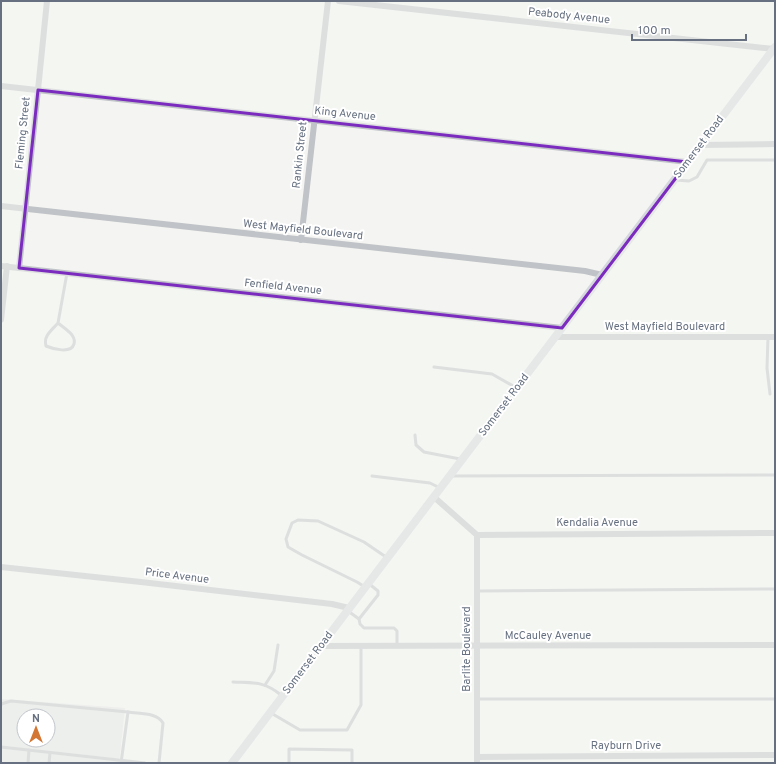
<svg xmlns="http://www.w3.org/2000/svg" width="776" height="764" font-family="Overpass,sans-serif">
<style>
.built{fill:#e5e6e5;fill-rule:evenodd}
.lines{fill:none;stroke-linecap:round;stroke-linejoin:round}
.service{stroke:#c0c3c7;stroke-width:3}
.minor{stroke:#c0c3c7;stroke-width:6}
.secondary{stroke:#d4d7dc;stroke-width:8}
.marked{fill:none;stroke:#7b2cbf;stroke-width:3;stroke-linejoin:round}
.labels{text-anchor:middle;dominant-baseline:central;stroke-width:4;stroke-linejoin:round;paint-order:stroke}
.street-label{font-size:11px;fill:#667080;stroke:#fff}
</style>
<rect width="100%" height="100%" fill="#f4f5f2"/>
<path class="built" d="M1 699 125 708 119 763H1ZM24 716H48V740H24Z"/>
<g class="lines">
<g class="service">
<polyline points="676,180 689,181 697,177 707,160 775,160"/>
<path d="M58 323C52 330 43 336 46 346 53 349 71 354 74 344 75 341 74 338 72 335 69 331 63 327 58 323L67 273"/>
<polyline points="768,337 767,368 770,394"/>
<polyline points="434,367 492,374 515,387"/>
<polyline points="415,435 416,445 424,452 460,459"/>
<polyline points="372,476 430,483 440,488"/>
<polyline points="451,476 775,475"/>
<polyline points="365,587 357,582 302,555 288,547 286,539 292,523 298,520 318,521 364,542 386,557"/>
<polyline points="477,591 775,589"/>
<polyline points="348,611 359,619 360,624 364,628 394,628 397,631 397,646"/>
<polyline points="359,619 378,595 378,591 368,583"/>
<path d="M233 682C254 683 264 681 281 695"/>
<polyline points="265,685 274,671 278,645"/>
<polyline points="477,699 775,699"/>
<polyline points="1,705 1,704 11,701 128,712 121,763"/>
<path d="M128 712C139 714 157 712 163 723L159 763"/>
<polyline points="271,713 300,730 347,730 361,705 361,646"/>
<polyline points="1,747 145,763"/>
<polyline points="28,763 29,750"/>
<polyline points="49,763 50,753"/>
<polyline points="289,763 289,749 352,750 352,763"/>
</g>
<g class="minor">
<polyline points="339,1 774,49"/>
<polyline points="1,86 688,162"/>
<polyline points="701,145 775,144"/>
<polyline points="1,206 585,271 602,275"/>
<polyline points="301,240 328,1"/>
<polyline points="1,266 562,328"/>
<polyline points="19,268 38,90 47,1"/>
<polyline points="1,320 7,266"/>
<polyline points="555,337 775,337"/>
<polyline points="434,497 477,535 775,533"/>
<polyline points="477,535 477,763"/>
<polyline points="1,567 141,582 332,604 349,608"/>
<polyline points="321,646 775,645"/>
<polyline points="477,757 775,755"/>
</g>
<polyline class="secondary" points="232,763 775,47"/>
</g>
<path d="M0 0H776V764H0ZM38 90 688 162 562 328 19 268Z" fill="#f4f5f2" fill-opacity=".55" fill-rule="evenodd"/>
<path class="marked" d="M38 90 688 162 562 328 19 268Z"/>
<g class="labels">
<g class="street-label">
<text transform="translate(569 16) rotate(6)">Peabody Avenue</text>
<text transform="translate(345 114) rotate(6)">King Avenue</text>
<text transform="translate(23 133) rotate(-84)">Fleming Street</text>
<text transform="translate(699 147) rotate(-53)">Somerset Road</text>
<text transform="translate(300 155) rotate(-84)">Rankin Street</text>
<text transform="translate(303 230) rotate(6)">West Mayfield Boulevard</text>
<text transform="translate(283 287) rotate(6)">Fenfield Avenue</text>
<text x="665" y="327">West Mayfield Boulevard</text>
<text transform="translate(504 405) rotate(-53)">Somerset Road</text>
<text x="597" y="523">Kendalia Avenue</text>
<text transform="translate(177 576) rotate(7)">Price Avenue</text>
<text x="548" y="636">McCauley Avenue</text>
<text transform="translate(467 649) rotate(-90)">Barlite Boulevard</text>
<text transform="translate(308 663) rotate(-53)">Somerset Road</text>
<text x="626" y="746">Rayburn Drive</text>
</g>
</g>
<rect width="776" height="764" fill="none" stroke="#667080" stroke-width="4"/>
<g transform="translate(36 728)"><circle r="19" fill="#ffffff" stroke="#c2c6cc"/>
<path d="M0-3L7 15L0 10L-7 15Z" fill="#d47633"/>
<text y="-6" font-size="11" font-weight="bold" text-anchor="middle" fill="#667080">N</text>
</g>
<path d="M632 34v6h114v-6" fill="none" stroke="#667080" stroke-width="2"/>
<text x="638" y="34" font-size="12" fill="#667080" stroke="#ffffff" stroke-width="3" paint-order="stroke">100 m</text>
</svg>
